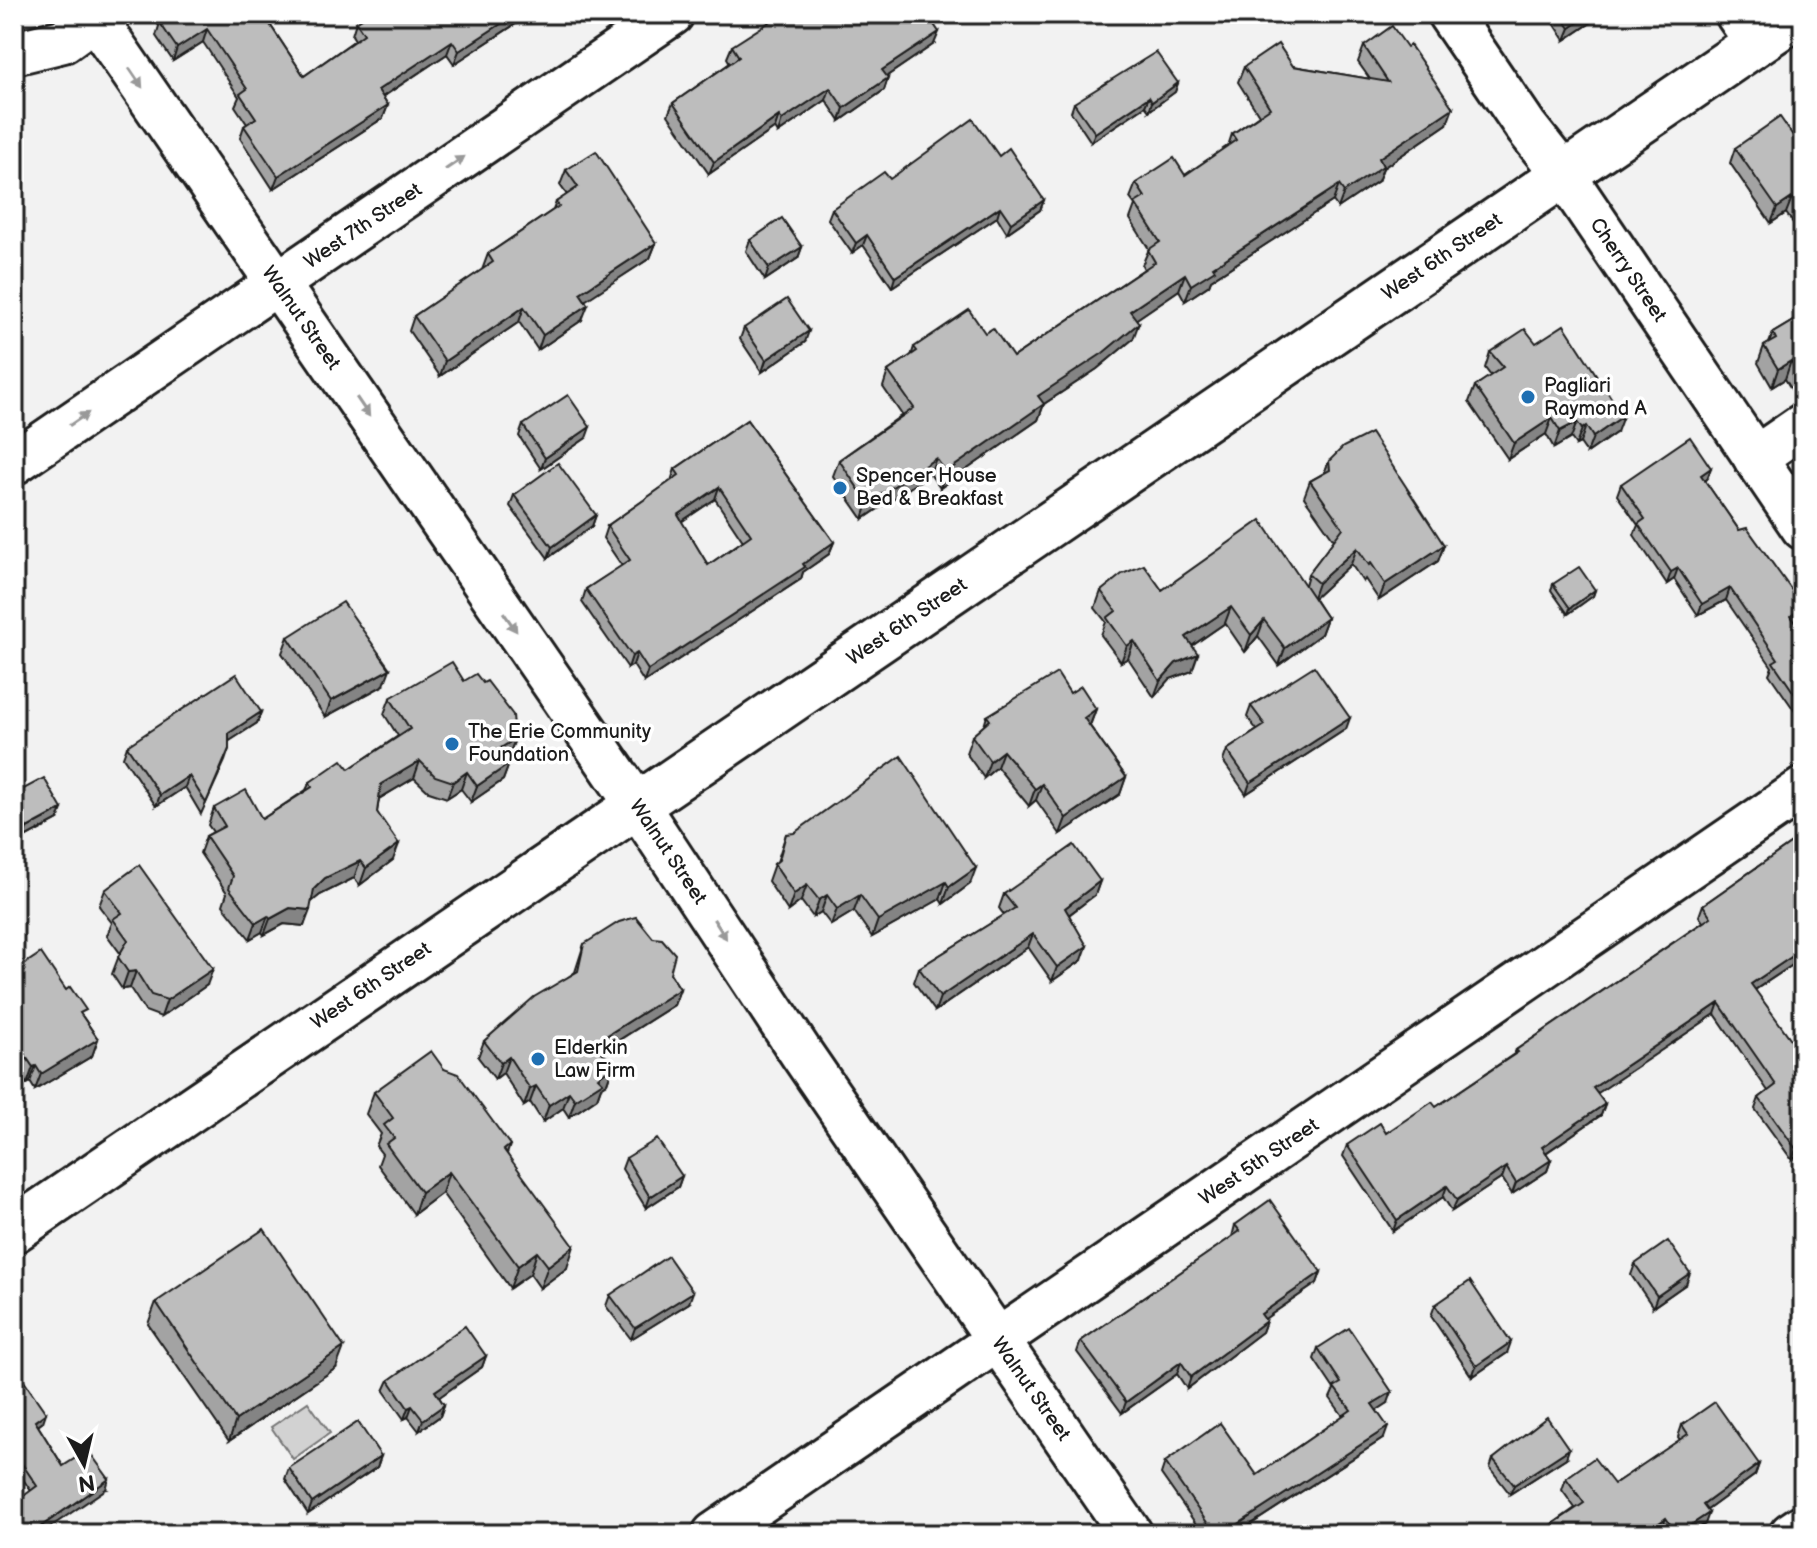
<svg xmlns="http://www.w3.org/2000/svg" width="1817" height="1548" font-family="'Balsamiq Sans',sans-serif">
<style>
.green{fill:#d2d2d2;stroke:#777;stroke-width:2}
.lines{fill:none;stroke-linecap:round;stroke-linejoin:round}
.minor-casing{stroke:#1c1c1c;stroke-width:48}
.major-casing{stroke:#1c1c1c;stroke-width:50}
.minor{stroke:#fff;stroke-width:42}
.major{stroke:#fff;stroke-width:44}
.wall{fill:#a3a3a3;stroke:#1c1c1c;stroke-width:2;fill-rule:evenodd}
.shaded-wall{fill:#848484;stroke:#1c1c1c;stroke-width:2}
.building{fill:#bdbdbd;stroke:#1c1c1c;stroke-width:2;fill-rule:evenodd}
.oneway{fill:#999}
.poi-dot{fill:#1f6fb2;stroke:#fff;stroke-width:3}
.labels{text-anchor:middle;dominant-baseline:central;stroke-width:7;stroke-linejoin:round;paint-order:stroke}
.street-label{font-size:20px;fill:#1c1c1c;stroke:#fff}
.poi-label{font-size:20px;fill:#1c1c1c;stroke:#fff;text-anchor:start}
</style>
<rect width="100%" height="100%" fill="#f2f2f2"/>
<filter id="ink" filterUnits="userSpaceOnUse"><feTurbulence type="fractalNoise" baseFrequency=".0125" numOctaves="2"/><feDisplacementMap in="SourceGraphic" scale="16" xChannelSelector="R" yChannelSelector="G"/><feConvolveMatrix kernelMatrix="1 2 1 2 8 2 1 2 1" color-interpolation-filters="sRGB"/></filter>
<g filter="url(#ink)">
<polygon class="green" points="308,1402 330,1433 293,1459 271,1427"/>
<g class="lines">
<g class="minor-casing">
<g id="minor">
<polyline points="92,14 637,805 803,1056 1131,1534"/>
<polyline points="1449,14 1526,127 1564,175 1803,528"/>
<polyline points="1737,14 1757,43"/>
<polyline points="14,53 63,41 95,18"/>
<polyline points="1755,458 1803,425"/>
<polyline points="14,463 672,14"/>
<polyline points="714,1534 1803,789"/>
<polyline points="1791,1534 1803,1526"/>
</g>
</g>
<g class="major-casing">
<polyline id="major" points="14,1230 1799,14"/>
</g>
<use href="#minor" class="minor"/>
<use href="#major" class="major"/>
</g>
<g class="wall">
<polygon points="151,14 263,14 304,76 355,40 352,35 356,22 531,14 454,64 447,54 383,97 388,105 383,118 273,189 240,138 244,126 247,124 235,106 239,97 203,42 173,61 156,36 159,26"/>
<polygon points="1548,14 1604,14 1565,40"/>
<polygon points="934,44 887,76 888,78 884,90 840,121 826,100 778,133 775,128 709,174 668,115 673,103 730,63 727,58 732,46"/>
<polygon points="1364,46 1447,124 1383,168 1378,181 1338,208 1333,201 1211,280 1209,285 1185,301 1179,290 1136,319 1133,339 1097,369 1044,404 1038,420 940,488 930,474 863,519 833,476 839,460 902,415 883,387 888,371 911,356 914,347 985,333 1013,357 1144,269 1142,265 1149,249 1130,219 1135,205 1130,198 1136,183 1185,175 1228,146 1232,134 1259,115 1238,82 1244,67 1293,66 1370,79 1358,62"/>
<polygon points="1178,83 1175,92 1149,111 1145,106 1091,142 1071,112 1074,103"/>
<polygon points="1735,148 1803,150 1803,237 1786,213 1771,223 1730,163"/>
<polygon points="999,156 1044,200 1040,210 1007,233 997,217 892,287 863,245 852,253 828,219 832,209 890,179"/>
<polygon points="566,170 656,243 650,258 585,300 582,320 538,350 519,322 440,376 409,331 414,316 482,270 488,254 553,210 556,202 567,195 560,185"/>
<polygon points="750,240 802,247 798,258 765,280 746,251"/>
<polygon points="1803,315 1803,402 1799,402 1785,379 1772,387 1758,363 1764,346 1769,343 1773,333"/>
<polygon points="744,328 805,342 762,372 740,339"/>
<polygon points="1536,343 1617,432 1587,453 1580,443 1576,445 1571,438 1554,448 1546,434 1508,459 1469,402 1475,386 1491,376 1485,368 1490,352"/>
<path d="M747 420 834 542 829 554 803 572 801 579 644 682 633 665 628 668 582 602 586 589 622 566 603 538 607 526 671 481 675 469ZM715 499 743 541 708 565 681 522Z"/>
<polygon points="523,425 586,438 541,469 519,436"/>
<polygon points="1803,448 1803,461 1800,457"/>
<polygon points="1329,461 1444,545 1438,561 1379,600 1365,579 1363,582 1351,564 1314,598 1327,618 1321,634 1279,665 1258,636 1245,652 1225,623 1192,646 1192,671 1170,679 1154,697 1128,658 1121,662 1101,635 1106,622 1095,608 1101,591 1305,585 1308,574 1334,540 1304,497 1310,481 1324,473"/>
<polygon points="1707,479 1705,481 1800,618 1795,622 1803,634 1803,715 1799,717 1769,674 1772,667 1726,600 1698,615 1674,579 1667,584 1634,535 1638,525 1617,495 1621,484"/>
<polygon points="514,495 596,515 592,526 548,558 510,506"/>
<polygon points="1553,584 1595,590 1593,596 1568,614 1551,590"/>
<polygon points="288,637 384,685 325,717 282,653"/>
<polygon points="464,681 515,739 509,755 505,758 509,764 503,780 471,802 461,789 447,798 429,792 414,778 379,799 377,812 393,860 360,885 354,878 320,895 311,902 304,926 284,924 264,935 262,932 250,939 223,905 227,893 200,853 206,836 213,832 208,825 214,808 262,819 306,790 310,782 349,769 398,736 384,714 390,698"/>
<polygon points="1070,693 1096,709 1090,726 1126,777 1120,794 1060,834 1036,800 1029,806 997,767 984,778 966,753 972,736 984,726 987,716"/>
<polygon points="1251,706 1346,729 1246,794 1223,761 1227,750 1257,730 1247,717"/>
<polygon points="261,712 257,723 229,741 229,749 225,761 201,814 185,787 156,806 123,757 127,746"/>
<polygon points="14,794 58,820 23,839 14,823"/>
<polygon points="786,834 970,884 943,904 940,899 872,937 854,911 831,925 821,912 813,917 801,901 788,911 768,881 774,864 777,862"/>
<polygon points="1803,835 1803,958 1755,990 1803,1152 1792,1160 1755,1109 1759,1098 1768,1091 1715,1014 1597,1093 1605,1104 1601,1115 1546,1153 1551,1160 1547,1171 1512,1194 1502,1178 1452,1211 1443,1197 1393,1231 1343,1156 1347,1145 1386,1133 1436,1107 1514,1054 1516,1050 1703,922 1699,916 1703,905"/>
<polygon points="1100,881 1095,895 1069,915 1082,960 1052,981 1028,947 935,1011 914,982 919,968 1004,915 999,908 1004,894"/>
<polygon points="105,890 207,985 161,1017 145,1011 130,988 122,989 112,974 120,953 107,935 112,923 99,906"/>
<polygon points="584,944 670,973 680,989 674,1005 602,1051 613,1066 607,1083 601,1087 597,1098 569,1117 563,1108 543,1122 530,1102 524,1106 503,1073 495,1079 478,1057 484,1041 575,972"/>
<polygon points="14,971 83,1017 98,1039 92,1056 35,1090 30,1082 27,1084 14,1065"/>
<polygon points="444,1069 510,1145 507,1154 567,1268 540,1288 530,1274 510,1288 442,1193 414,1214 378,1165 382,1154 376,1146 381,1134 366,1114 374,1092"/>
<polygon points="626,1158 682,1176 678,1187 646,1208 622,1169"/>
<polygon points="1235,1225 1321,1272 1317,1283 1264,1319 1266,1321 1262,1332 1187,1389 1177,1374 1122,1413 1077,1352 1081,1341 1232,1237"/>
<polygon points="1635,1264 1686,1284 1653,1307 1631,1275"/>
<polygon points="610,1295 689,1303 631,1339 606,1306"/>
<polygon points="156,1302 336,1368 229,1441 148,1324"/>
<polygon points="1435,1305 1507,1353 1472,1377 1431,1316"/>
<polygon points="1318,1348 1388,1403 1376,1410 1384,1438 1236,1534 1203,1534 1161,1474 1165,1462 1257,1475 1343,1416 1330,1398 1334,1389 1314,1359"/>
<polygon points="1803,1353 1803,1371 1799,1365"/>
<polygon points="486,1356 482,1367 439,1397 444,1405 440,1416 419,1431 408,1417 404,1419 384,1391 389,1380"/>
<polygon points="14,1373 43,1422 38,1426 63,1466 106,1489 31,1491 14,1466"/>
<polygon points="1682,1425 1759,1464 1755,1475 1707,1510 1705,1524 1689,1534 1666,1534 1662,1529 1655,1534 1538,1534 1575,1508 1562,1490 1566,1478 1614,1484 1680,1440 1678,1437"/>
<polygon points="381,1456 377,1467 308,1514 285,1479 289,1468"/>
<polygon points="1566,1458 1510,1494 1490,1468 1493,1459"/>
</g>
<g class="shaded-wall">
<polygon points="516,14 531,14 454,64 459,51"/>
<polygon points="1590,14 1604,14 1565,40 1570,28"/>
<polygon points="207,29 203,42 173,61 177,48"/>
<polygon points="939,32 934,44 878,82 882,70"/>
<polygon points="452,41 447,54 373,103 378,90"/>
<polygon points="888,78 884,90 840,121 844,108"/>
<polygon points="1178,83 1175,92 1149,111 1152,102"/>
<polygon points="830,88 826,100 778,133 782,120"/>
<polygon points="1149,97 1145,106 1091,142 1095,133"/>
<polygon points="388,105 383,118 273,189 278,176"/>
<polygon points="1453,108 1447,124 1383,168 1378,181 1338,208 1344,192 1379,158"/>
<polygon points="779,116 775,128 709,174 714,162"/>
<polygon points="1339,185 1333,201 1211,280 1209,285 1185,301 1191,285 1213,267"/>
<polygon points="1792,198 1786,213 1771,223 1777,208"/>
<polygon points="1044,200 1040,210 1007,233 1011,223"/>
<polygon points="1000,207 997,217 892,287 895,277"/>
<polygon points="867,235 863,245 852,253 856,243"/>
<polygon points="656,243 650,258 574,308 580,293"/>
<polygon points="802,247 798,258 765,280 769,268"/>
<polygon points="1185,274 1179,290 1125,327 1130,311"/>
<polygon points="588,305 582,320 538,350 543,335"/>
<polygon points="524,307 519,322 440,376 445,361"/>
<polygon points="1139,323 1133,339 1097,369 1044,404 1038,420 940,488 946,472 1038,396"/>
<polygon points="809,331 805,342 762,372 766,360"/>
<polygon points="1791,361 1785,379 1772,387 1778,369"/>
<polygon points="1803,390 1803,402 1799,402"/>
<polygon points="1623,416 1617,432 1587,453 1593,437"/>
<polygon points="1552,418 1546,434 1508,459 1514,443"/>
<polygon points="1577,422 1571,438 1554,448 1560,431"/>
<polygon points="1586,426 1580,443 1576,445 1582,429"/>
<polygon points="590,427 586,438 541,469 545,458"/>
<polygon points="936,458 930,474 863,519 868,503"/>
<polygon points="1711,468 1707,479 1697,486 1701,475"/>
<polygon points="719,487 715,499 673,527 678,515"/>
<polygon points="596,515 592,526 548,558 552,547"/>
<polygon points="834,542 829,554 803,572 801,579 644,682 648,670"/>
<polygon points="1444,545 1438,561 1379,600 1385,584"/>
<polygon points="1357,548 1351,564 1312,600 1318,583"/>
<polygon points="1678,568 1674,579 1667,584 1671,572"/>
<polygon points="1730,588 1726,600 1698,615 1702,604"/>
<polygon points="1595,590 1593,596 1568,614 1570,608"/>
<polygon points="1231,607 1225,623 1180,654 1186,637"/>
<polygon points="1803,608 1800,618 1786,627 1791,616"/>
<polygon points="1327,618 1321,634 1279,665 1285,648"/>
<polygon points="1264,620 1258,636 1245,652 1251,635"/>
<polygon points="1134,641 1128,658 1121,662 1127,646"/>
<polygon points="637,653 633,665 628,668 632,656"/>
<polygon points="1198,654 1192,671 1170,679 1154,697 1160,681 1176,663"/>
<polygon points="390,669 384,685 325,717 331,701"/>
<polygon points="1096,709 1090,725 1078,734 1084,718"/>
<polygon points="261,712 257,723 225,744 229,733"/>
<polygon points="1350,718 1346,729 1246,794 1250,783"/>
<polygon points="515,739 509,755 493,766 499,749"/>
<polygon points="1003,751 997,767 984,778 990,761"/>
<polygon points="420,761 414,778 375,801 381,784"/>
<polygon points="509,764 503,780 471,802 477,786"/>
<polygon points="467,772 461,789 447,798 453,782"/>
<polygon points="189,776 185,787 156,806 160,795"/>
<polygon points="1126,777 1120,794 1060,834 1066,818"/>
<polygon points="1042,784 1036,800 1029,806 1035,789"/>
<polygon points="62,809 58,820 23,839 27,828"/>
<polygon points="399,844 393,860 360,885 366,868"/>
<polygon points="360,861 354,878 320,895 308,905 314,889 325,878"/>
<polygon points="976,868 970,884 943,904 949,887"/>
<polygon points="1100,881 1095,895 1059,922 1065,908"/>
<polygon points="946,882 940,899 872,937 878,920"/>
<polygon points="807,885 801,901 788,911 794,894"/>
<polygon points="827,895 821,912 813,917 819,900"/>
<polygon points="860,895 854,911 831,925 837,909"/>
<polygon points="290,908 310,910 304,926 284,924 264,935 270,919"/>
<polygon points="268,916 262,932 250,939 256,923"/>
<polygon points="1033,934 1028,947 935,1011 940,997"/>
<polygon points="1087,946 1082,960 1052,981 1057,967"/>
<polygon points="1803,949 1803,958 1747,995 1751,984"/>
<polygon points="213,969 207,985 161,1017 167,1000"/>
<polygon points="136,971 130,988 122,989 128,972"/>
<polygon points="680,989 674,1005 589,1059 595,1043"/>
<polygon points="1719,1003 1715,1014 1589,1099 1593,1088"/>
<polygon points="98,1039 92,1056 35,1090 41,1074"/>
<polygon points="509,1057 503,1073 495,1079 501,1063"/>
<polygon points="36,1066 30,1082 27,1084 33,1067"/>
<polygon points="613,1066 607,1083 601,1087 597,1098 569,1117 575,1100 598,1077"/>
<polygon points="536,1086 530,1102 524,1106 530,1089"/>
<polygon points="569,1092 563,1108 543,1122 549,1105"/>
<polygon points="1605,1104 1601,1115 1538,1158 1542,1147"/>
<polygon points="1803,1144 1803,1152 1792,1160 1796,1149"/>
<polygon points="1551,1160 1547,1171 1512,1194 1516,1183"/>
<polygon points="1506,1167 1502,1178 1452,1211 1457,1200"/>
<polygon points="449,1172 442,1193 414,1214 421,1192"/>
<polygon points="682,1176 678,1187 646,1208 650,1197"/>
<polygon points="1447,1186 1443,1197 1393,1231 1397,1220"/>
<polygon points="574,1246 567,1268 540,1288 548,1266"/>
<polygon points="537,1252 530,1274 510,1288 518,1266"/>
<polygon points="1321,1272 1317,1283 1256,1325 1261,1314"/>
<polygon points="1690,1273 1686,1284 1653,1307 1657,1296"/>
<polygon points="693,1292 689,1303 631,1339 635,1328"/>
<polygon points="1266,1321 1262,1332 1187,1389 1191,1377"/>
<polygon points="1511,1342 1507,1353 1472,1377 1476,1366"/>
<polygon points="344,1347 336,1368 229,1441 236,1420"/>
<polygon points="486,1356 482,1367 431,1403 435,1391"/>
<polygon points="1181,1362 1177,1374 1122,1413 1126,1402"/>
<polygon points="1392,1392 1388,1403 1368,1416 1372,1404"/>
<polygon points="444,1405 440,1416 419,1431 423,1420"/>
<polygon points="412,1406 408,1417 404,1419 408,1408"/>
<polygon points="46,1413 43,1422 32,1430 35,1421"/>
<polygon points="1388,1427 1384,1438 1236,1534 1223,1534"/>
<polygon points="1569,1449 1566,1458 1510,1494 1514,1485"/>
<polygon points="381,1456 377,1467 308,1514 312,1503"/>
<polygon points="1759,1464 1755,1475 1699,1516 1703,1505"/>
<polygon points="109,1479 106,1489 40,1534 30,1534"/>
<polygon points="1709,1513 1705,1524 1689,1534 1677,1534"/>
<polygon points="1666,1518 1662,1529 1655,1534 1644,1534"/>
</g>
<g class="building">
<polygon points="164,14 263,14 304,76 364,34 356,22 368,14 516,14 459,51 452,41 378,90 388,105 278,176 244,126 256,118 240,94 247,89 207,29 177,48 160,23 167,18"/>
<polygon points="782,14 927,14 939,32 882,70 888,78 844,108 830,88 782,120 779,116 714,162 673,103 739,57 732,46"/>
<polygon points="1560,14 1590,14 1570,28"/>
<polygon points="1392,26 1407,47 1410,45 1453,108 1379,158 1383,166 1344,192 1339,185 1213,267 1215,270 1191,285 1185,274 1130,311 1139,323 1103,353 1038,396 1044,404 946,472 936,458 868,503 839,460 914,408 888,371 917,351 914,347 969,310 985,333 993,328 1013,357 1155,262 1148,250 1160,242 1135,203 1145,197 1136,183 1174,158 1185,175 1236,140 1232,134 1270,108 1244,67 1278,44 1293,66 1388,82 1364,46"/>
<polygon points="1156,52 1178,83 1152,102 1149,97 1095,133 1074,103"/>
<polygon points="1780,117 1803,150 1803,214 1792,198 1777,208 1735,148"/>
<polygon points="973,119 999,156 1009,148 1044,200 1011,223 1000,207 895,277 867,235 856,243 832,209 884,172 890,179"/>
<polygon points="596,151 656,243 580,293 588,305 543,335 524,307 445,361 414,316 493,262 488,254 559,206 556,202 578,187 566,170"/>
<polygon points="782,218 802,247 769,268 750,240"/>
<polygon points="787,299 809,331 766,360 744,328"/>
<polygon points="1803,315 1803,381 1791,361 1778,369 1764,346 1776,339 1773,333"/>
<polygon points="1564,325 1623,416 1593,437 1586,426 1582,429 1577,422 1560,431 1552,418 1514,443 1475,386 1503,367 1490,352 1525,329 1536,343"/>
<polygon points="568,395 590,427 545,458 523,425"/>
<path d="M747 420 834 542 803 564 805 567 648 670 637 653 632 656 586 589 630 560 607 526 679 475 675 469ZM719 487 751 535 708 565 678 515Z"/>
<polygon points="1371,433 1444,545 1385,584 1371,563 1369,565 1357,548 1318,583 1308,574 1343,528 1310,481 1330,470 1329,461 1343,447"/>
<polygon points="1690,437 1711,468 1701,475 1739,530 1747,528 1803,606 1791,616 1803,634 1803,706 1773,662 1778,659 1730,588 1702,604 1678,568 1671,572 1638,524 1645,519 1621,484"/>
<polygon points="558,463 596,515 552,547 514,495"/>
<polygon points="1261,520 1327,618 1285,648 1264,620 1251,635 1231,607 1186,637 1198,654 1176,663 1160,681 1134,641 1127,646 1107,618 1116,611 1101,591 1122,574 1144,565 1162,590"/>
<polygon points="1579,567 1595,590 1570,608 1553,584"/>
<polygon points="343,602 390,669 331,701 288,637"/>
<polygon points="452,662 464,681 476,674 483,683 487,681 513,715 515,739 499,749 509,764 477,786 467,772 453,782 435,776 420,761 381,784 377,812 399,844 366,868 360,861 325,878 314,889 310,910 290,908 270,919 268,916 256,923 229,888 233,876 206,836 225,826 214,808 246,790 262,819 312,787 310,782 342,760 349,769 410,729 390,698"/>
<polygon points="1314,666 1350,718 1250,783 1227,750 1265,725 1251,706"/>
<polygon points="1057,673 1070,693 1081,686 1096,709 1084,718 1126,777 1066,818 1042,784 1035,789 1003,751 990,761 972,736 990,720 987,716"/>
<polygon points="236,674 261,712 229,733 229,749 206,803 189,776 160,795 127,746"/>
<polygon points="901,756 976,868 949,887 946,882 878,920 860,895 837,909 827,895 819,900 807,885 794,894 774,864 779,860 786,834 794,833"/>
<polygon points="44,778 62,809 27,828 14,805 14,794"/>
<polygon points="1803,835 1803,949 1751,984 1803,1056 1803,1144 1796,1149 1759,1098 1776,1085 1719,1003 1593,1088 1605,1104 1542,1147 1551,1160 1516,1183 1506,1167 1457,1200 1447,1186 1397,1220 1347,1145 1380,1123 1386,1133 1432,1102 1436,1107 1518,1052 1516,1050 1711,917 1703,905"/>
<polygon points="1074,845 1100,881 1065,908 1087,946 1057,967 1033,934 940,997 919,968 1015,908 1004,894"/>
<polygon points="139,865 213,969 167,1000 151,995 136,971 128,972 118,957 128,940 113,919 122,913 105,890"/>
<polygon points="636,917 653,938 662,939 675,954 670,973 680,989 595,1043 613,1066 598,1077 603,1082 575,1100 569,1092 549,1105 536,1086 530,1089 509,1057 501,1063 484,1041 534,997 578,971 584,944 619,922"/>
<polygon points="41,953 66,990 70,987 86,1010 80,1013 98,1039 41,1074 36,1066 33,1067 14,1039 14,971"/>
<polygon points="431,1051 444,1069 458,1074 510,1145 504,1150 574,1246 548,1266 537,1252 518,1266 449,1172 421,1192 386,1144 394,1138 384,1125 393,1118 374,1092"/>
<polygon points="657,1139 682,1176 650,1197 626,1158"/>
<polygon points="1270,1200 1321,1272 1261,1314 1266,1321 1191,1377 1181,1362 1126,1402 1081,1341 1240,1231 1235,1225"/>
<polygon points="264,1229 344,1347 236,1420 156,1302"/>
<polygon points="1668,1241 1690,1273 1657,1296 1635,1264"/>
<polygon points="668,1256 693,1292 635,1328 610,1295"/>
<polygon points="1470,1281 1511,1342 1476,1366 1435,1305"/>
<polygon points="465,1326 486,1356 435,1391 444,1405 423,1420 412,1406 408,1408 389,1380"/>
<polygon points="1349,1328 1392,1392 1372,1404 1388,1427 1223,1534 1215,1534 1165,1462 1220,1423 1257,1475 1351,1410 1334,1387 1341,1383 1318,1348"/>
<polygon points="17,1371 46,1413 35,1421 63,1466 88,1450 109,1479 30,1534 14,1534 14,1503 37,1486 14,1452 14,1373"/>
<polygon points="1715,1402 1759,1464 1703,1505 1709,1513 1677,1534 1666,1518 1644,1534 1538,1534 1584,1503 1566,1478 1594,1458 1614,1484 1688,1434 1682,1425"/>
<polygon points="1547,1417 1569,1449 1514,1485 1493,1459"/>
<polygon points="358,1422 381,1456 312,1503 289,1468"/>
</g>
<defs><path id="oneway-solid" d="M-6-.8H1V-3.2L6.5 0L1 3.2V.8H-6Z" transform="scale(2)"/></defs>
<g class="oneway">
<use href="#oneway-solid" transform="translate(136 78) rotate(56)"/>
<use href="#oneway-solid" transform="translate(455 163) rotate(-34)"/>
<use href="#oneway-solid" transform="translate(363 407) rotate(56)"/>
<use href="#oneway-solid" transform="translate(79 419) rotate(-34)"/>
<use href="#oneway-solid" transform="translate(510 622) rotate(55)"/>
<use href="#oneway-solid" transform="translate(720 929) rotate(57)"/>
</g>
</g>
<g class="poi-dot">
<circle cx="1528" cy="397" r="8"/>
<circle cx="840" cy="488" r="8"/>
<circle cx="452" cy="744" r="8"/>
<circle cx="538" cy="1059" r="8"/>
</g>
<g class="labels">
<g class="street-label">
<text transform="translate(363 226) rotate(-34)">West 7th Street</text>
<text transform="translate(1442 257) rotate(-34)">West 6th Street</text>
<text transform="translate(1628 270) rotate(56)">Cherry Street</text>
<text transform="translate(301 318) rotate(55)">Walnut Street</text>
<text transform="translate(907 622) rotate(-34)">West 6th Street</text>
<text transform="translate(668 852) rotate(56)">Walnut Street</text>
<text transform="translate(371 986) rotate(-34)">West 6th Street</text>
<text transform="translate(1259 1162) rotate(-34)">West 5th Street</text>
<text transform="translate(1031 1389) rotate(55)">Walnut Street</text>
</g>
<g class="poi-label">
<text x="1544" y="386">Pagliari<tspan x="1544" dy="23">Raymond A</tspan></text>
<text x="856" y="476">Spencer House<tspan x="856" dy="23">Bed &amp; Breakfast</tspan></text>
<text x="468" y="732">The Erie Community<tspan x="468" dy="23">Foundation</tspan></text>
<text x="554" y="1048">Elderkin<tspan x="554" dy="23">Law Firm</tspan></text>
</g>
</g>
<rect width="1817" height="1548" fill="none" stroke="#fff" stroke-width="48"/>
<rect x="24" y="24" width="1769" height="1500" fill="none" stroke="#1c1c1c" stroke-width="3" filter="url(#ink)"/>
<g transform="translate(84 1464) rotate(172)" stroke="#ffffff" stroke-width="6" paint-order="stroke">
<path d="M0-6L14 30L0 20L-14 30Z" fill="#1c1c1c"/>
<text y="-12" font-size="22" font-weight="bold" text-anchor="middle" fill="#1c1c1c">N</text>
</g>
</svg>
